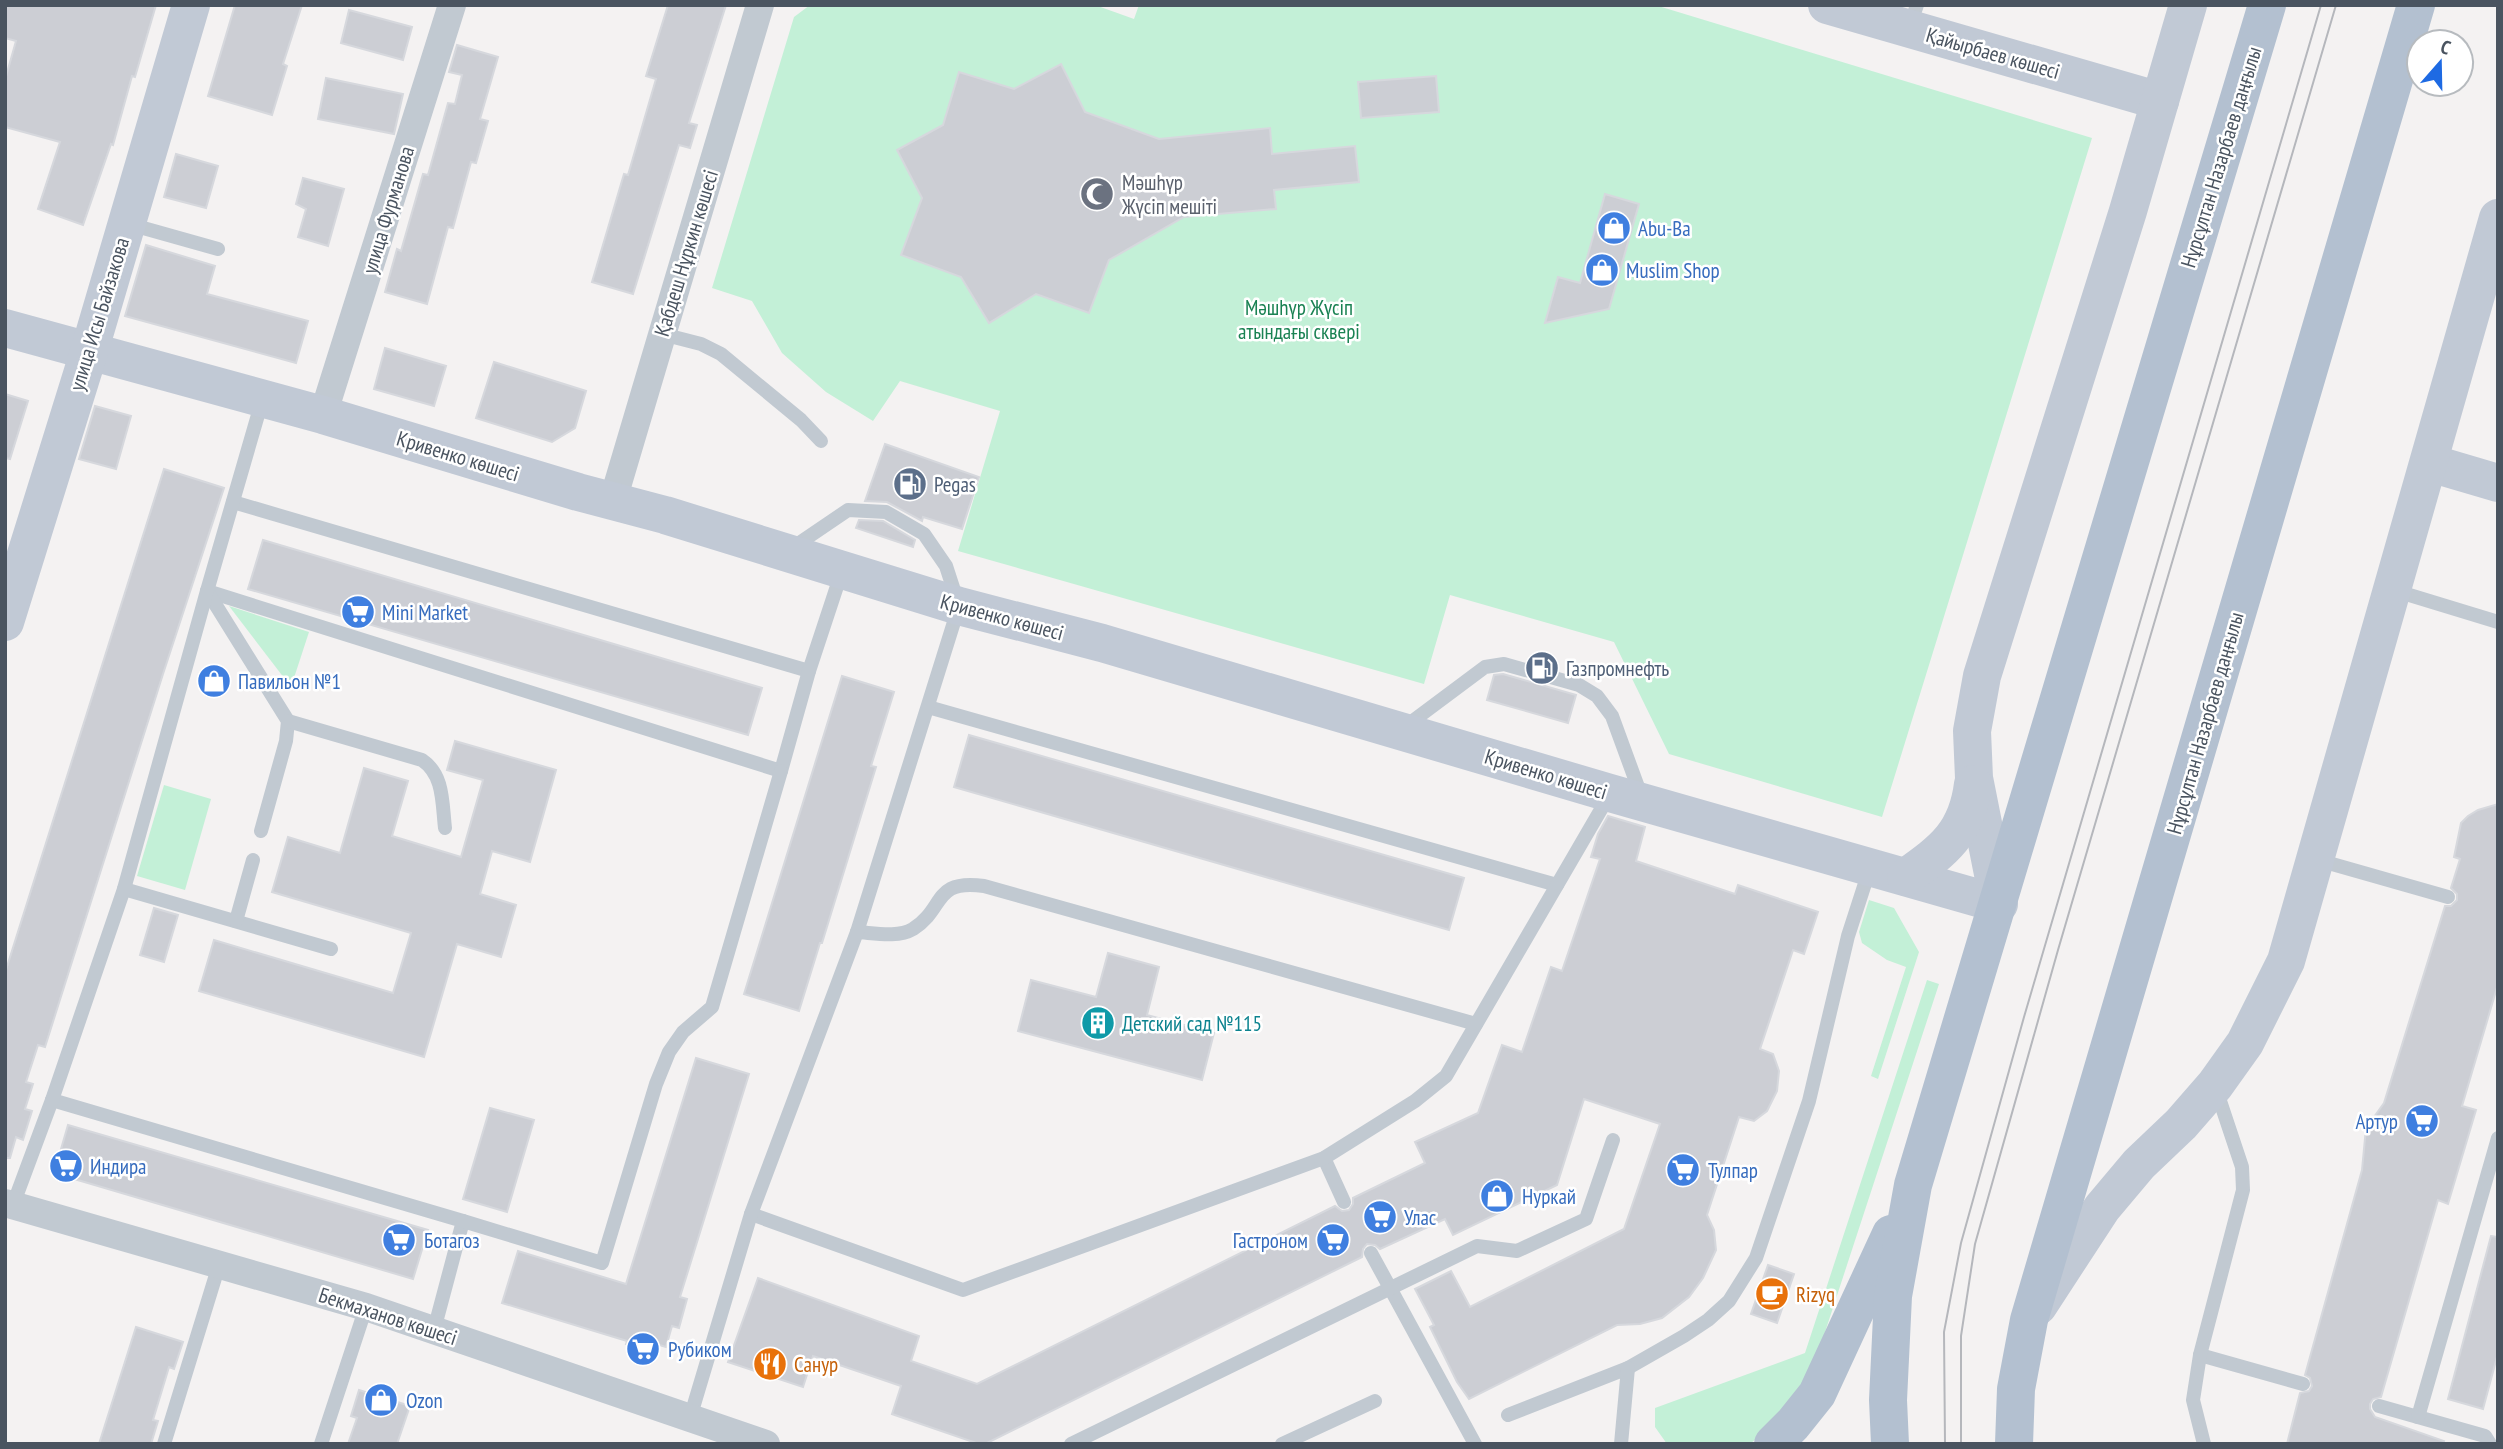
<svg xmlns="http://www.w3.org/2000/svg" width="2503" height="1449" font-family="'PT Sans Narrow',sans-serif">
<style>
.green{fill:#c3f0d7}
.building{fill:#ccced4;stroke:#d6d8dd;stroke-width:2}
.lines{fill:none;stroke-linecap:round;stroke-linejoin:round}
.lane{stroke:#c1c9d1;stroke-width:14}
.street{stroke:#c1c9d1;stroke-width:28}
.secondary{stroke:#c1c9d5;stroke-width:38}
.primary{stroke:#b3c0d0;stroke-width:38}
.tram{stroke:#b5b7bc;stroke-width:2}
.labels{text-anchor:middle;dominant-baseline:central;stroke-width:5;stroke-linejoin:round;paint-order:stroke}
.street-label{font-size:21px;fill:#4a5460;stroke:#fff}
.worship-label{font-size:21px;fill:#5b616d;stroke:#fff;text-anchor:start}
.shop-label{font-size:21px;fill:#366cbe;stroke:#fff;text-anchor:start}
.park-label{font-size:21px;fill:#1a8253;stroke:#fff}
.service-label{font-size:21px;fill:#4e5e75;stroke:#fff;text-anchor:start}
.culture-label{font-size:21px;fill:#0d838f;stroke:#fff;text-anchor:start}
.food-label{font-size:21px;fill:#c56008;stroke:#fff;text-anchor:start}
</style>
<rect width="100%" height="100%" fill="#f4f2f2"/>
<g class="green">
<polygon points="810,5 1095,5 1134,19 1139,5 1655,5 2092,138 1882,817 1669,754 1614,642 1450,595 1424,684 958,551 1000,411 900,381 873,421 826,392 782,353 752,301 712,288 794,17"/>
<polygon points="229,606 309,632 291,687"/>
<polygon points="164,785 211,799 185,890 137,876"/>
<polygon points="1869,900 1894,908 1919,952 1878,1079 1871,1076 1906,967 1887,960 1862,943 1859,932"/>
<polygon points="1927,980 1939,984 1809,1381 1789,1412 1751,1443 1667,1444 1655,1427 1655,1408 1805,1353"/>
</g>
<g class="building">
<polygon points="5,5 156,5 135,77 132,76 113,145 111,144 83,225 38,209 60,142 5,127 5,80 16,41 5,38"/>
<polygon points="235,5 302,5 283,64 287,66 272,115 208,96"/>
<polygon points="668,5 726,5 689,123 697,125 690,148 679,145 633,294 592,282 624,174 628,175 656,79 646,76"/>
<polygon points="349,10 412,27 403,60 341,43"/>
<polygon points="457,45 498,57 480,119 488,121 476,163 471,162 453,228 448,227 427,304 385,292 397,249 401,251 423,174 428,175 448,103 455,104 462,75 449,72"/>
<polygon points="1061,64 1085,112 1159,139 1270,128 1272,154 1355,146 1359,182 1274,190 1276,209 1184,217 1109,260 1089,313 1036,294 989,323 961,277 901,255 922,198 897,150 943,125 959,72 1014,89"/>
<polygon points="1436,76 1439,112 1361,118 1358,82"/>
<polygon points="326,78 403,94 394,134 318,119"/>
<polygon points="176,154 218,166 206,208 164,197"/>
<polygon points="303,178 344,189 328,246 298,237 306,209 296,204"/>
<polygon points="1605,194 1639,204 1609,309 1545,323 1558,277 1580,283"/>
<polygon points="146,245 215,266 207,294 308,321 296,363 125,316"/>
<polygon points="385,348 446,366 434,406 374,389"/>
<polygon points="494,362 586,391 575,428 552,442 476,418"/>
<polygon points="5,394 28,401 10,459 5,458"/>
<polygon points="95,406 131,416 116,469 79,459"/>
<polygon points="885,444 979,477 962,529 923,517 922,521 887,502 865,501"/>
<polygon points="164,469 224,488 163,674 45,1047 38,1045 26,1082 33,1084 25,1109 32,1111 23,1140 16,1137 10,1158 5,1158 5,973"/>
<polygon points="859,520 883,521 915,540 913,547 856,528"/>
<polygon points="263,540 762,688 748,735 248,589"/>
<polygon points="1503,674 1576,695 1568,723 1487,700 1494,675"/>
<polygon points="842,676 894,692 871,766 876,767 822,943 820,943 799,1011 744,994"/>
<polygon points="969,735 1464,878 1449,930 954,787"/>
<polygon points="455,741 556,770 530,862 492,851 480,894 516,905 501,957 457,944 424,1057 199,991 214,940 393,993 411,933 272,892 288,837 340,853 364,768 408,781 392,836 461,857 483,780 447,770"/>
<polygon points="2498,804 2498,984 2462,1106 2476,1110 2448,1204 2438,1200 2381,1397 2373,1399 2370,1404 2370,1409 2375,1417 2444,1441 2443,1444 2287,1444 2300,1393 2309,1391 2312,1386 2310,1378 2305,1375 2362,1170 2366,1128 2384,1103 2445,906 2451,906 2457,900 2457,894 2451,888 2460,859 2454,857 2461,823 2468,816 2478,810"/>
<polygon points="1608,816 1645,827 1636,861 1735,894 1738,885 1818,912 1804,954 1793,950 1760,1049 1773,1054 1779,1071 1777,1091 1767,1111 1754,1121 1739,1117 1707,1215 1714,1230 1716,1250 1703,1278 1689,1297 1662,1318 1640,1324 1617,1325 1469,1399 1457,1382 1430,1327 1434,1325 1415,1289 1451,1271 1470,1307 1624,1229 1660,1124 1584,1099 1557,1185 1453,1235 1445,1219 1380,1249 1375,1245 1367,1244 1363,1249 1362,1257 985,1444 979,1444 892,1414 901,1386 813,1356 803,1387 728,1362 758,1278 919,1336 911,1361 977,1384 1335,1206 1342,1211 1349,1210 1353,1204 1353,1198 1425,1163 1415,1142 1478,1113 1502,1045 1522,1052 1551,967 1562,971 1600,859 1591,857 1598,834"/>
<polygon points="154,908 178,915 164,962 140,955"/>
<polygon points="1108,953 1159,967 1147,1015 1214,1033 1202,1080 1018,1031 1031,980 1096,997"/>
<polygon points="696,1058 749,1074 680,1297 687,1299 679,1328 672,1326 666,1347 656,1344 653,1352 626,1344 627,1341 502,1303 518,1251 626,1284"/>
<polygon points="490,1108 534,1120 507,1212 463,1199"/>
<polygon points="68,1125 428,1230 413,1279 54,1173"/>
<polygon points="2491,1236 2498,1237 2498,1353 2483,1409 2448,1399"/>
<polygon points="1768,1265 1794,1274 1777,1323 1751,1314"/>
<polygon points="136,1327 183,1342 174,1369 169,1367 153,1420 158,1421 151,1444 99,1444"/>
<polygon points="359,1390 410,1406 397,1444 348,1444 357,1418 351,1416"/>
</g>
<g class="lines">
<g class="lane">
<polyline points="1909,28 1917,5"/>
<polyline points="129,224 218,249"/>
<polyline points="662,334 701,344 721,354 801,420 821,441"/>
<polyline points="233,502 809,671"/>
<polyline points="2393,590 2498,622"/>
<polyline points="207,591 781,771 809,671 842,571"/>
<polyline points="207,591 288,721 286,741 261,831"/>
<polyline points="928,707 1557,885"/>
<path d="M288 721 422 760C444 775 442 802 445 828"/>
<polyline points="1406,726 1485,667 1504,664 1579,685 1597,696 1612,716 1642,798"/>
<polyline points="2318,860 2448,897"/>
<polyline points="124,889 331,949"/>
<polyline points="236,921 253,860"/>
<path d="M857 932C874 933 898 938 913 929 946 908 932 879 984 886L1476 1024"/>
<polyline points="52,1100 463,1221 434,1330"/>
<polyline points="1324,1158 1344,1202"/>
<polyline points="13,1205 52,1100 124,889 207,591 262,401"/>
<polyline points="751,1214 963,1290 1324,1158 1415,1101 1446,1076 1610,794"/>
<polyline points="463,1221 602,1263 656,1084 669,1052 683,1032 712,1007 781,771"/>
<polyline points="1371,1253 1475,1444"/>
<polyline points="2200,1355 2303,1384"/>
<polyline points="2379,1406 2485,1436 2490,1444"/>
<polyline points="1508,1415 1628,1368 1684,1336 1708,1320 1729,1301 1756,1258 1809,1101 1848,936 1870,868"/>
<polyline points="2418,1417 2498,1138"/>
<polyline points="690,1418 751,1214 857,932 959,606 946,566 924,534 886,512 848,510 792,548"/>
<polyline points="164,1444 219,1265"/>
<polyline points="321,1444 366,1307"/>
<polyline points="1071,1444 1477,1246 1517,1251 1586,1219 1613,1140"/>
<polyline points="1282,1444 1375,1401"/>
<polyline points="1621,1444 1628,1368"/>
<polyline points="2204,1444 2193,1400 2200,1355 2243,1190 2242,1167 2216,1089"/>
</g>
<g class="street">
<polyline points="323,415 452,5"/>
<polyline points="613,500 760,5"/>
<polyline points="5,1203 366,1307 766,1444"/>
</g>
<g class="secondary">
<polyline points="1827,5 2160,101"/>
<polyline points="5,328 323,415 578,492 665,515 959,606 1102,643 1610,793 1999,904 1974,778 1972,731 1982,676 2128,211 2188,5"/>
<polyline points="2430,463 2498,483"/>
<polyline points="5,622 89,352 191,5"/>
<path d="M1906 877C1944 850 1967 833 1973 784"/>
<polyline points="2038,1306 2102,1208 2139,1164 2181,1124 2215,1085 2245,1043 2286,961 2498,218"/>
</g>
<g class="primary">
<polyline points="1773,1444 1793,1424 1817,1394 1891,1234"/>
<polyline points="1890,1444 1888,1400 1893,1296 1913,1185 2267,5"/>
<polyline points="2014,1444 2016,1389 2029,1320 2416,5"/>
</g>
<g class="tram">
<polyline points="1945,1444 1944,1332 1961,1243 2024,1017 2321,5"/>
<polyline points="1961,1444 1961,1336 1975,1244 2058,950 2336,5"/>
</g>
</g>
<defs>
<g id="mosque-disc" transform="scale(1.75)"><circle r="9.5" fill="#6b7280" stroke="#fff"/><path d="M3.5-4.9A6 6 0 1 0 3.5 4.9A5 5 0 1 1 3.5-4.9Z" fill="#fff"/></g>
<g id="shop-disc" transform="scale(1.75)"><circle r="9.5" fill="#3f7fe0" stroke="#fff"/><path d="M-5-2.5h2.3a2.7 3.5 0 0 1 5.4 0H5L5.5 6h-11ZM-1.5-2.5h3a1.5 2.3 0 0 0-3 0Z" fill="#fff"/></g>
<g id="fuel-disc" transform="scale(1.75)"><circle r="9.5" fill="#5c6f8a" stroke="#fff"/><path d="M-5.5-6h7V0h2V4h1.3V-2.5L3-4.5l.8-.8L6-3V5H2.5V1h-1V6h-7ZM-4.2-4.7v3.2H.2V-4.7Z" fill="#fff"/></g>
<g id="supermarket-disc" transform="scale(1.75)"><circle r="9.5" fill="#3f7fe0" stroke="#fff"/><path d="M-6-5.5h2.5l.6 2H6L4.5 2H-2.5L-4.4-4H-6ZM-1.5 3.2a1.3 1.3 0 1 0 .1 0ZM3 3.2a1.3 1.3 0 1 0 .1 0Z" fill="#fff"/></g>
<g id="building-disc" transform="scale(1.75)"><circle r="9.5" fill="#0f9aa8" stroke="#fff"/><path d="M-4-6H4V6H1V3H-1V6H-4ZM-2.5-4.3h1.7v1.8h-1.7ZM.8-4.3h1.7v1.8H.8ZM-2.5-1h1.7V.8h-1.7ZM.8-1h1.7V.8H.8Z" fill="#fff"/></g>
<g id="cafe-disc" transform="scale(1.75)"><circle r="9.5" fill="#e8710a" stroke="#fff"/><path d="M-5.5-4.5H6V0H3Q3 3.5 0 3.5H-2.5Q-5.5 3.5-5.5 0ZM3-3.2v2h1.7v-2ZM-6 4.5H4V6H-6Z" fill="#fff"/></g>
<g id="restaurant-disc" transform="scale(1.75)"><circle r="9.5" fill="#e8710a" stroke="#fff"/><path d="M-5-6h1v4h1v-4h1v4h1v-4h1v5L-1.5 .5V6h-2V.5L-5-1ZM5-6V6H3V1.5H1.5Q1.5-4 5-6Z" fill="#fff"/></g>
</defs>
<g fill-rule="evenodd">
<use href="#mosque-disc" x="1097" y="194"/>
<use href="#shop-disc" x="1614" y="228"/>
<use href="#shop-disc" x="1602" y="270"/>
<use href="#fuel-disc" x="910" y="484"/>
<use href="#supermarket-disc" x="358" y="612"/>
<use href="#fuel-disc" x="1542" y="668"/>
<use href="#shop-disc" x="214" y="681"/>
<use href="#building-disc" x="1098" y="1023"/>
<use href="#supermarket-disc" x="2422" y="1121"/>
<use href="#supermarket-disc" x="66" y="1166"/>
<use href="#supermarket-disc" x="1683" y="1170"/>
<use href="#shop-disc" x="1497" y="1196"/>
<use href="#supermarket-disc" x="1380" y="1217"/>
<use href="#supermarket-disc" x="399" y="1240"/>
<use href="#supermarket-disc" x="1333" y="1240"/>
<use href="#cafe-disc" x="1772" y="1294"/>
<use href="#supermarket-disc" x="643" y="1349"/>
<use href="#restaurant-disc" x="770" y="1364"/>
<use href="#shop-disc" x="381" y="1400"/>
</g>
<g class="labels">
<g class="street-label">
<text transform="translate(1993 53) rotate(16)">Қайырбаев көшесі</text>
<text transform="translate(2221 157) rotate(-73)">Нұрсұлтан Назарбаев даңғылы</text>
<text transform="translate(388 210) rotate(-73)">улица Фурманова</text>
<text transform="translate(686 253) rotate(-73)">Қабдеш Нұркин көшесі</text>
<text transform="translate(99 314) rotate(-73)">улица Исы Байзакова</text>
<text transform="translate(458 456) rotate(17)">Кривенко көшесі</text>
<text transform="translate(1002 617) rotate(15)">Кривенко көшесі</text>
<text transform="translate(2205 723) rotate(-74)">Нұрсұлтан Назарбаев даңғылы</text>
<text transform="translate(1546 774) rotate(17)">Кривенко көшесі</text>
<text transform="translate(388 1316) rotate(18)">Бекмаханов көшесі</text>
</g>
<g class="worship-label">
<text x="1122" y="182">Мәшһүр<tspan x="1122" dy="24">Жүсіп мешіті</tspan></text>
</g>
<g class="shop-label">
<text x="1638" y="228">Abu-Ba</text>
<text x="1626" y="270">Muslim Shop</text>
<text x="382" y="612">Mini Market</text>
<text x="238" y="681">Павильон №1</text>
<text x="2398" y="1121" text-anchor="end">Артур</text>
<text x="90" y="1166">Индира</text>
<text x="1708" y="1170">Тулпар</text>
<text x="1522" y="1196">Нуркай</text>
<text x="1404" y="1217">Улас</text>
<text x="424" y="1240">Ботагоз</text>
<text x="1308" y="1240" text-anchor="end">Гастроном</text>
<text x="668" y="1349">Рубиком</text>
<text x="406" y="1400">Ozon</text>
</g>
<g class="park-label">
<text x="1299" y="307">Мәшһүр Жүсіп<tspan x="1299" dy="24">атындағы сквері</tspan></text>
</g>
<g class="service-label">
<text x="934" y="484">Pegas</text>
<text x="1566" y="668">Газпромнефть</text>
</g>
<g class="culture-label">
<text x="1122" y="1023">Детский сад №115</text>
</g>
<g class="food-label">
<text x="1796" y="1294">Rizyq</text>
<text x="794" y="1364">Санур</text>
</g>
</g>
<rect width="2503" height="1449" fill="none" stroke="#4a5460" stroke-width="14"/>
<g transform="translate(2440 63) rotate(20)"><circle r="33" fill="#ffffff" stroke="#b7bbbf" stroke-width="2"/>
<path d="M0-5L12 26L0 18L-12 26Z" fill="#1e6ae3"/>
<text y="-10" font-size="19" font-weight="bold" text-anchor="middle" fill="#4a5460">С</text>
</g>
</svg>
